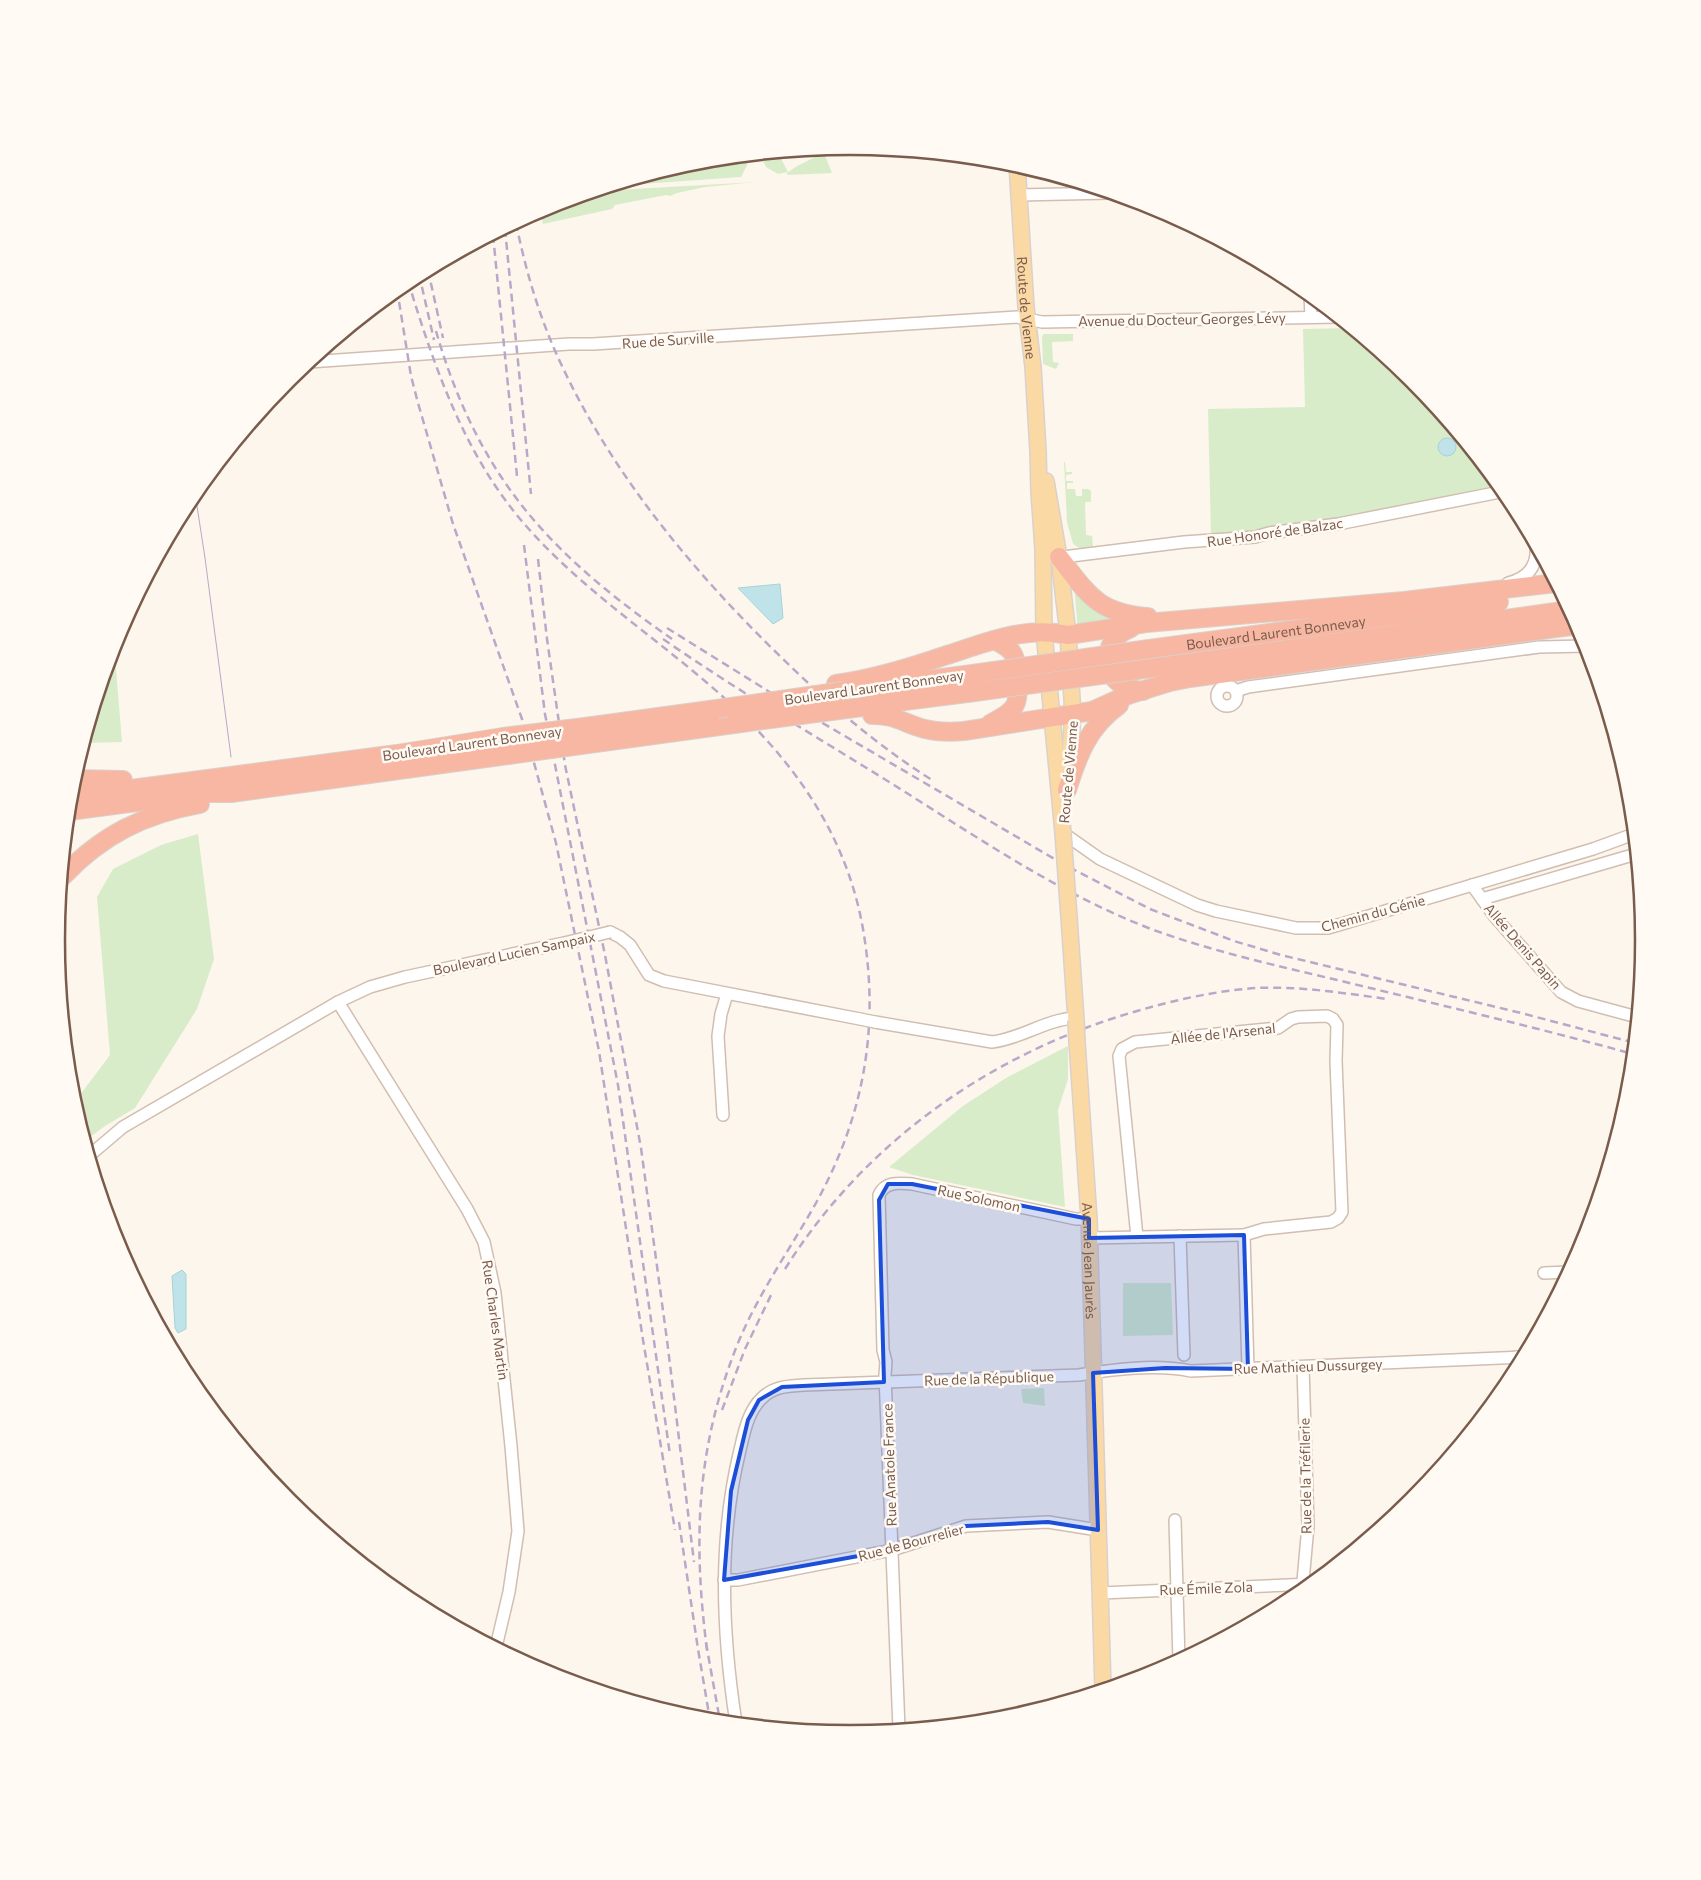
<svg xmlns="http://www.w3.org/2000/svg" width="1701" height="1880" font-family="Commissioner,sans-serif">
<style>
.green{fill:#d8ecc9}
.water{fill:#bfe3e8;stroke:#a5d3da}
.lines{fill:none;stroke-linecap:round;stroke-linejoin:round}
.minor-casing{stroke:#d1beb0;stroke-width:14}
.major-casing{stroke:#dad1cd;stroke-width:18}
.highway-casing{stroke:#dad1cd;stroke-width:20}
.minor{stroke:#fff;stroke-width:11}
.major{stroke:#fbd9a5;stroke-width:15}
.highway{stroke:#f7b7a3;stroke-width:18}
.tram{stroke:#b9a8c9;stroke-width:1}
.rail{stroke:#b9a8c9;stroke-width:2.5;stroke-dasharray:8 5;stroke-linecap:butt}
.minor-bridge-casing{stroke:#d1beb0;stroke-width:14;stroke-linecap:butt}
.major-bridge-casing{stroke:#dad1cd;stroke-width:18;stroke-linecap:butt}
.highway-bridge-casing{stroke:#dad1cd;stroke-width:20;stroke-linecap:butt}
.minor-bridge{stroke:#fff;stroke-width:11}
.major-bridge{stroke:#fbd9a5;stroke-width:15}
.highway-bridge{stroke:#f7b7a3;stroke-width:18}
.marked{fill:#1d4ed8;fill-opacity:0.2;stroke:#1d4ed8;stroke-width:4;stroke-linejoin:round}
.labels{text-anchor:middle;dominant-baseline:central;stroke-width:5;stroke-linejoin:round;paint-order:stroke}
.street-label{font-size:14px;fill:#7a5c4d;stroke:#fffaf3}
.rim{fill:none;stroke:#7a5c4d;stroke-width:2.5}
</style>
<rect width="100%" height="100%" fill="#fdf6ec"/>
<g class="green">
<polygon points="778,153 788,172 778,174 766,167 760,155"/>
<polygon points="824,153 832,173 787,175 787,173 797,166"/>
<polygon points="745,156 748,163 741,177 614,186 696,161"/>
<polygon points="756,182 705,187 677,193 670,196 666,195 615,205 612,209 543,224 540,210 598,191"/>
<polygon points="1351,328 1412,379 1500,485 1311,524 1211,535 1208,409 1305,407 1303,329"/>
<polygon points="1044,334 1073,334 1073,341 1052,342 1053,362 1059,363 1056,369 1043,364 1042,336"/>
<polygon points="1064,462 1065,462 1066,472 1072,472 1072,474 1066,475 1066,481 1073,481 1073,483 1067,483 1067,489 1075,489 1076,496 1082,496 1082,489 1088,489 1091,491 1091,502 1085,502 1086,535 1092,536 1093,547 1081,549 1073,544 1067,522"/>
<polygon points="1074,585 1128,620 1093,630 1079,643"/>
<polygon points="114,645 122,742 84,743"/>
<polygon points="198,834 214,959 197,1009 135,1108 105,1126 86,1140 74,1103 110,1055 97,897 113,869 161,845"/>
<polygon points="1068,1046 1068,1079 1058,1110 1065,1207 913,1175 889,1167 963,1106 1006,1078"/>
<polygon points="1123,1283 1171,1283 1173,1335 1123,1336"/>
<polygon points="1044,1388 1045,1406 1023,1403 1021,1389"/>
</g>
<g class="water">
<circle cx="1447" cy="447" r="9"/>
<polygon points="780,584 783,618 773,624 738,588"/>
<polygon points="182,1270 186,1274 186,1329 178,1333 175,1328 172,1276"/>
</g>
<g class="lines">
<g class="minor-casing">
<g id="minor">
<polyline points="1019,195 1109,193"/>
<polyline points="1310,295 1311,317"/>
<polyline points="309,362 569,344 593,344 1017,317 1042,322 1337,317"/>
<polyline points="1055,558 1184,542 1255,537 1269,533 1338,524 1505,491"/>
<path d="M1508 583C1528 578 1538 566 1536 545"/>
<circle cx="1227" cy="696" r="10"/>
<polyline points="1236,691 1248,687 1539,647 1587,646"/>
<polyline points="1063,833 1100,859 1197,905 1216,911 1296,928 1328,928 1345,923 1593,849 1634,834"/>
<polyline points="1472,885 1495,917 1561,992 1578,1001 1637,1017"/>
<polyline points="1482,899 1636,854"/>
<polyline points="610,932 620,937 630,945 649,975 664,981 860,1019"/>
<polyline points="338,1002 467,1209 484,1242 495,1293 511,1446 518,1531 509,1592 496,1647"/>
<path d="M875 1022 992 1042C1021 1039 1046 1019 1076 1018"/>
<polyline points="723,1115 718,1036 721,1014 727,994"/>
<polyline points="90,1155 123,1127 338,1002 370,987 405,977 564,943"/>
<polyline points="1180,1236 1184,1355"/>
<polyline points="1137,1237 1119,1056 1122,1049 1135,1042 1278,1028 1291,1019 1298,1017 1327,1016 1333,1019 1337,1025 1336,1061 1342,1212 1338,1218 1331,1222 1264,1229 1244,1235 1248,1369"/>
<polyline points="1089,1238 1244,1235"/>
<polyline points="1544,1273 1569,1272"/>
<polyline points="1516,1357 1517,1369"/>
<polyline points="1175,1520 1179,1661"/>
<polyline points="724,1580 738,1580 892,1550 966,1526 1048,1522 1098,1530"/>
<polyline points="1302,1592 1308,1526 1303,1367"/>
<polyline points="1101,1593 1311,1584"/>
<path d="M736 1723C722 1632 718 1540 740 1450 744 1433 748 1411 762 1398 774 1386 789 1386 804 1385L1079 1375C1115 1369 1155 1364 1191 1371L1524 1357"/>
<path d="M899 1729 885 1375 886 1362 883 1350 879 1195C885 1181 899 1183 912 1184L1076 1219H1089"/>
</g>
</g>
<g class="major-casing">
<g id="major">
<path id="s1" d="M1017 164 1026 307 1033 367 1038 451 1039 492 1043 549 1044 632 1063 833"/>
<polyline points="1046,481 1059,557 1068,635 1073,715 1068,776"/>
<polyline points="1069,917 1076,1020"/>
<path id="s2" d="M1077 1042 1089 1219 1103 1689"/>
</g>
</g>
<g class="highway-casing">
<g id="highway">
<path d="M1059 557C1088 594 1097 613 1148 617"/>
<path d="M1131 628C1114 635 1106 646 1109 665 1110 670 1111 676 1115 679 1122 687 1133 690 1143 691"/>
<path id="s3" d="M1149 649 1499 602"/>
<polyline points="1152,668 1570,610"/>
<path d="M836 684C873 679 909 668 944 656 985 643 1025 625 1068 635L1146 623 1404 601 1556 583"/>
<polyline points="874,687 965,675"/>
<polyline points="865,706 967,693"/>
<path d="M872 715C894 714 905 724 925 729 937 732 952 732 964 731L1092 711 1128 695 1170 682 1190 678 1578 625"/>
<path d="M990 724C998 719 1011 714 1015 705 1020 696 1018 663 1013 654 1009 647 1000 643 994 640"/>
<polyline points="585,727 717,709"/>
<polyline points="588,744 734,724"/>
<polyline points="73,779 123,780"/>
<path d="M1067 790C1078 755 1088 727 1119 705"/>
<polyline points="70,797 397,754 503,737"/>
<polyline points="69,811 204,793 231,793 508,755"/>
<path d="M63 876C102 835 144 814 200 804"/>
</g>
</g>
<use href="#minor" class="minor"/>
<use href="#major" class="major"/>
<use href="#highway" class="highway"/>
<polyline class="tram" points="195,493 205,558 231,757"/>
<g class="rail">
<path d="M516 223C526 272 540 320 562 366 614 477 696 575 783 659 829 704 878 746 932 780"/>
<polyline points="505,229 531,494"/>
<polyline points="493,235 517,476"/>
<polyline points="428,270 443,338"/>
<polyline points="419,274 434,340"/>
<path d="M408 281C435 369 465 457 527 527 580 587 645 630 706 682 784 748 845 826 863 929 880 1027 864 1116 816 1203 789 1251 756 1297 736 1348 696 1450 693 1542 707 1650"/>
<polyline points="397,289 411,376 418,403 453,524 522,719 556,843 599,1051 643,1340 675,1530"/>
<path d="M436 331C452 387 476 443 511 491 553 550 613 598 672 639"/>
<polyline points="524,545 545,714 618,1085 670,1455"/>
<polyline points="538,559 547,639 565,765 605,955 641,1148 667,1340 694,1562"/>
<polyline points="667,628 768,691 1063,864 1150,909 1234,941 1281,955 1521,1013 1635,1043"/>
<path d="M663 639C738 691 817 737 894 785 977 837 1058 893 1151 929 1211 951 1274 965 1337 980 1436 1004 1535 1027 1633 1054"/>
<path d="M785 1269C865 1141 993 1052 1137 1011 1175 1000 1215 991 1255 988 1300 986 1343 993 1387 999"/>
<polyline points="722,1410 745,1349 772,1293"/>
<polyline points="679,1522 698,1649 710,1720"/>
<polyline points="706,1643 720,1721"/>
</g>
<g class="minor-bridge-casing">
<g id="minor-bridge">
<polyline points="564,943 610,932"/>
<polyline points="860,1019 875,1022"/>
</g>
</g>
<g class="major-bridge-casing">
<g id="major-bridge">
<polyline points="1063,833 1069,917"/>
<polyline points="1076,1020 1077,1042"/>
</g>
</g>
<g class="highway-bridge-casing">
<g id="highway-bridge">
<polyline points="965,675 1149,649"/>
<polyline points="967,693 1152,668"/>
<polyline points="717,709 844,691"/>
<polyline points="734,724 862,707"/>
<polyline points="503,737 585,727"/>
<polyline points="508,755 588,744"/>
</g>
</g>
<use href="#minor-bridge" class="minor-bridge"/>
<use href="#major-bridge" class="major-bridge"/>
<use href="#highway-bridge" class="highway-bridge"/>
</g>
<path class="marked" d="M888 1184H912L1089 1219V1238L1244 1235 1248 1369 1165 1368 1093 1373 1098 1530 1048 1522 966 1526 892 1550 724 1580 731 1491 748 1420 759 1400 782 1387 884 1382 879 1200Z"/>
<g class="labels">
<g class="street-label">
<text stroke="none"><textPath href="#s1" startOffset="144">Route de Vienne</textPath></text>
<text transform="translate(1182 319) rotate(-1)">Avenue du Docteur Georges Lévy</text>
<text transform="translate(668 340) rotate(-4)">Rue de Surville</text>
<text transform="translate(1275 532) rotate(-8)">Rue Honoré de Balzac</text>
<text stroke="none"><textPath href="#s3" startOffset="128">Boulevard Laurent Bonnevay</textPath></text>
<text transform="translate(874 687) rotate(-8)">Boulevard Laurent Bonnevay</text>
<text transform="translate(472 743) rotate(-8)">Boulevard Laurent Bonnevay</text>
<text transform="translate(1068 772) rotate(-85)">Route de Vienne</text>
<text transform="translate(1373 913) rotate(-15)">Chemin du Génie</text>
<text transform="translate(1523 946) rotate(49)">Allée Denis Papin</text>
<text transform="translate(514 953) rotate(-12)">Boulevard Lucien Sampaix</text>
<text transform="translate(1223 1033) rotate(-6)">Allée de l'Arsenal</text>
<text transform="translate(979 1198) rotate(12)">Rue Solomon</text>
<text stroke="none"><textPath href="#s2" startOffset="219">Avenue Jean Jaurès</textPath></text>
<text transform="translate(496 1320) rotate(82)">Rue Charles Martin</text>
<text transform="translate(1308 1366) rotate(-2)">Rue Mathieu Dussurgey</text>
<text transform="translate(989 1378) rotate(-2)">Rue de la République</text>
<text transform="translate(889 1465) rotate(-92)">Rue Anatole France</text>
<text transform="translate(1305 1476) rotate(-91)">Rue de la Tréfilerie</text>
<text transform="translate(911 1542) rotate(-15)">Rue de Bourrelier</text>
<text transform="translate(1206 1588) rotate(-2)">Rue Émile Zola</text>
</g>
</g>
<path d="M0 0H1701V1880H0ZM65 940a785 785 0 1 1 1570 0a785 785 0 1 1-1570 0Z" fill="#fffaf3" fill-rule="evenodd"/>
<path class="rim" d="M65 940a785 785 0 1 1 1570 0a785 785 0 1 1-1570 0Z"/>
</svg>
